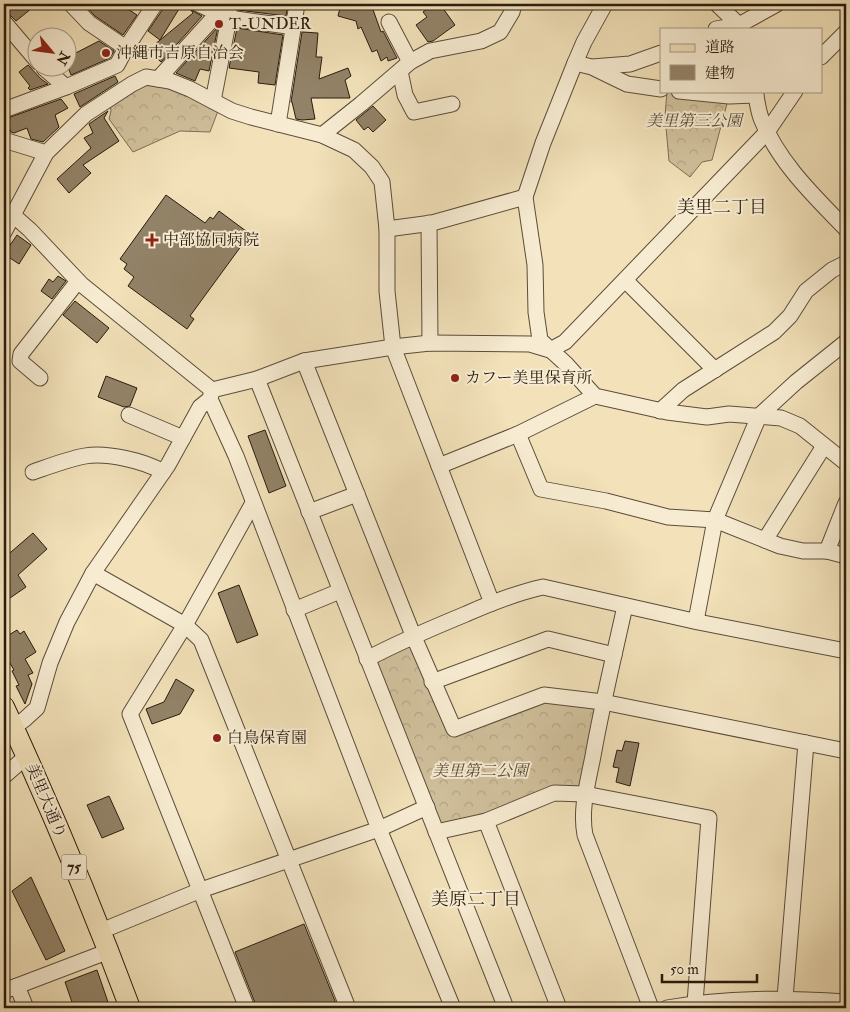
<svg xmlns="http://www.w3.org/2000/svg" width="850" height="1012" font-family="'IM FELL Double Pica','Noto Serif JP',serif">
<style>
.forest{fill:url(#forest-crowns);stroke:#7c6e56}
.building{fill:#928267;stroke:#291c0f}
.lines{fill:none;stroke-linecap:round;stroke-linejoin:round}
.minor-casing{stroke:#5b4d3a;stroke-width:17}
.major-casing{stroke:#291c0f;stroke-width:22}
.minor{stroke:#f7ecd2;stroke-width:15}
.major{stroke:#f2e1b9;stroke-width:20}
.poi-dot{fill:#8f2418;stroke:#f7ecd2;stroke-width:2}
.labels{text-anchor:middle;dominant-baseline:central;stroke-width:4;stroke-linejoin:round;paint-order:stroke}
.shield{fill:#f7ecd2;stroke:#675a4a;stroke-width:1}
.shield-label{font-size:15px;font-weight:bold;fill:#291c0f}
.poi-label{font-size:16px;fill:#291c0f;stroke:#f7ecd2;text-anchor:start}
.park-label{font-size:16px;font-style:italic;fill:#5b4d39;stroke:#f7ecd2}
.street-label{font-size:16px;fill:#291c0f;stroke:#f7ecd2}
.neighbourhood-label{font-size:18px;fill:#291c0f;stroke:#f7ecd2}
</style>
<defs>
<pattern id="forest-crowns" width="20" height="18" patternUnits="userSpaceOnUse" patternTransform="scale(1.25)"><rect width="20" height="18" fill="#d0c09c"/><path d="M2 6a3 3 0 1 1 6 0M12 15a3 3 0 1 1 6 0" fill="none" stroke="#b3a485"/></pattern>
</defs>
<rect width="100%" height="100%" fill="#f2e1b9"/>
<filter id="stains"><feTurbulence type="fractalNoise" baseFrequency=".004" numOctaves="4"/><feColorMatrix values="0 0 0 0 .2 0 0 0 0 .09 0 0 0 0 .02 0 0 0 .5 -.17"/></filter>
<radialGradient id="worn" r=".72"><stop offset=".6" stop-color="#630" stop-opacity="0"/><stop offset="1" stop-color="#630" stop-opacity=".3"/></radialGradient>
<g class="forest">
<polygon points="145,83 172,88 218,111 210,132 180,131 133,152 109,119 111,111 110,104"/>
<polygon points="667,91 729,96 712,160 702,162 690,177 669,161 665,116"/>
<polygon points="413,635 454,729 544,695 603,702 585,793 554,793 436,832 367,659"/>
</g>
<g class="building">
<polygon points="4,4 37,4 16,21 11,16 4,13"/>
<polygon points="84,4 120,4 137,15 123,35 95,16"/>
<polygon points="164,4 182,4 160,40 148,31 163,9"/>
<polygon points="239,4 288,4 286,16 238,10"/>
<polygon points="341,4 371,4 381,32 383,31 397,58 388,61 387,57 381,61 377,50 372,52 361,27 358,29 356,21 338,16"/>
<polygon points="434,4 437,4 440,8 442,7 455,25 433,41 428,42 416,25 427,17 423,12"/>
<polygon points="191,10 202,16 161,62 148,50 193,13"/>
<polygon points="218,27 209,71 200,69 195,81 176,73"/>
<polygon points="237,28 283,35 275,85 258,83 259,72 229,68"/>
<polygon points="302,32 318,33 316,57 322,57 319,79 348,68 351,76 345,80 350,98 311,98 315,119 302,120 296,119 292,102 291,102"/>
<polygon points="99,41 114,51 110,58 71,75 68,67 68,57"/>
<polygon points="28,65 41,79 48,84 30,90 28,88 30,86 19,72"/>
<polygon points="115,76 118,82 80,107 74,94"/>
<polygon points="61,99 68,108 55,115 59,127 43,142 31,139 27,128 14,133 11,132 5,119"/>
<polygon points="373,106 386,120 373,132 368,127 364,130 356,120"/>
<polygon points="108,111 104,118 119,141 83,165 91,173 69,193 57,179 91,148 84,138 93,133 89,124"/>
<polygon points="166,195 205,223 210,217 213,219 219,211 250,234 190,316 194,319 187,329 128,286 134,277 124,269 127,264 120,259"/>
<polygon points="17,235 31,245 19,264 4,254"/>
<polygon points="58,276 66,281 52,299 41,291 49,279 53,282"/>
<polygon points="75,301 109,328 97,343 63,315"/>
<polygon points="106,376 137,388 130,406 124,407 98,397"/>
<polygon points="265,430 286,486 269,493 248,436"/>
<polygon points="33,533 47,549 18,575 26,587 10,598 4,590 4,558"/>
<polygon points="239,585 258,635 237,643 218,593"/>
<polygon points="17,630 20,634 24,631 36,652 25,659 33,673 28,675 32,684 25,704 16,686 19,685 12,671 14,670 4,653 4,638"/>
<polygon points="176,679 194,690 180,714 152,724 146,709 164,702"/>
<polygon points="625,741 639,743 630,786 616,782 619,768 613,767 617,750 622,751"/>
<polygon points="109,796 124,829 102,838 87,805"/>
<polygon points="31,877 65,951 46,960 12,891"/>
<polygon points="304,924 337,1006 333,1008 257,1008 235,952"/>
<polygon points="97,970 110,1008 74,1008 65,982"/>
</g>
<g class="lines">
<g class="minor-casing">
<g id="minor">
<polyline points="71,4 89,23 126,48"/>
<polyline points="198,4 229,18 294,27"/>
<polyline points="605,4 584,42 575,63 543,143 525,197 535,265 536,312 540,340 566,364 595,396 667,412 707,417 729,414 781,418 800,426 846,463"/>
<polyline points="717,4 739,25 740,29"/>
<polyline points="4,22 38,62"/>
<polyline points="389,22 410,62"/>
<polyline points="716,29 739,25 777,4"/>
<polyline points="821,57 846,32"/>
<polyline points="575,63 592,67 630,64 661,53"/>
<polyline points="44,68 66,87"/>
<polyline points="594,68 627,84 661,89"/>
<polyline points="400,71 405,95 414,112 452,104"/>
<polyline points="158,79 217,14"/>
<polyline points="679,91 729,96 756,95"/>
<path d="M755 91C757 100 758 110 761 118 778 162 814 196 846 229"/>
<polyline points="213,101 229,18 229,4"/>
<polyline points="4,110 66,87 117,65 126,48 155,4"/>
<polyline points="278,124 297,4"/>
<polyline points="322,135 361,104 410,62 430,51 481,41 500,32 512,12 514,4"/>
<polyline points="4,140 46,153"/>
<polyline points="13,215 30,230 81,284 212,390"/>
<polyline points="429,223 430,343"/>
<polyline points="387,229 432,223 525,197"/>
<polyline points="4,232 46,153 86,114 132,84 146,77 170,81 190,89 232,111 251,117 322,135 354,150 372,167 382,182 387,229 387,291 393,347 492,603"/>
<polyline points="626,281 715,370"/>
<polyline points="304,361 413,635 454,729 544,695 603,702 846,751"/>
<polyline points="40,378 20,361 21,354 78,281"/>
<polyline points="257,379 506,1008"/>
<polyline points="210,399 236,456 379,829 453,1008"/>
<polyline points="660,411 683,390 774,332 790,316 806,291 832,270 846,263"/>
<polyline points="129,415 183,438"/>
<polyline points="518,434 541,489 606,501 668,517 715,520 780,546 803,551 827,551 846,556"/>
<polyline points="439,466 518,434 595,396"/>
<path d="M33 472C50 466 68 459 85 456 106 452 145 461 163 472"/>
<polyline points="309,512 357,494"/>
<polyline points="765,540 824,446"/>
<polyline points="827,551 846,503"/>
<polyline points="93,573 185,625 201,640 348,1008"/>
<path d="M625 606C614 656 602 705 593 756 588 782 580 809 585 835L651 1008"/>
<polyline points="294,610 340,591"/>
<polyline points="696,621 715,520 759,416 796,382 846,342"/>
<path d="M367 659C399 642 432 628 466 614 491 603 516 593 543 587L698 622 846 651"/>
<polyline points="432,682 548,639 614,655"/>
<polyline points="13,728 25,719 37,708 50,663 67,622 93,573 168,465 200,407 210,399 212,390 257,379 304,361 393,347 430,343 530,344 550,350 565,342 767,132 795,91"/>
<polyline points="4,776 27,756"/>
<polyline points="486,821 559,1008"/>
<polyline points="436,832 486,821 554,793 585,794 709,818 695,1003"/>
<polyline points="101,931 201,890 379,829 427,807"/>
<polyline points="17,986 26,1008"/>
<polyline points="4,991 109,951"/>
<polyline points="785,998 806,743"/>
<polyline points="247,1008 130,714 185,625 253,503"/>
<path d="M667 1008C727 997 786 998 846 1002"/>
</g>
</g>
<g class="major-casing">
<path id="major" d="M4 707C50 806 92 906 130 1008"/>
</g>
<use href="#minor" class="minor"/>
<use href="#major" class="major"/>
</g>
<g class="poi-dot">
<circle cx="219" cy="24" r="5"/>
<circle cx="106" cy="53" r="5"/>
<path d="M149.5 232.5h5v5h5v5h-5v5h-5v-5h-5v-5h5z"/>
<circle cx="455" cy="378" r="5"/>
<circle cx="217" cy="738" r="5"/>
</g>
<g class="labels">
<rect class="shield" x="61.5" y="854.5" width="25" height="25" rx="4"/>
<g class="shield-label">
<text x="74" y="867">75</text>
</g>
<g class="poi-label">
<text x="229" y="24">T-UNDER</text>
<text x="116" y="53">沖縄市吉原自治会</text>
<text x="163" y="240">中部協同病院</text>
<text x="465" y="378">カフー美里保育所</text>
<text x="227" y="738">白鳥保育園</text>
</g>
<g class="park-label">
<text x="694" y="121">美里第三公園</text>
<text x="480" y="771">美里第二公園</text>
</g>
<g class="street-label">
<text transform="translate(46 801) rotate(67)">美里大通り</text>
</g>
<g class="neighbourhood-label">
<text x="722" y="207">美里二丁目</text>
<text x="476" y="899">美原二丁目</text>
</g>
</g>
<rect width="850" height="1012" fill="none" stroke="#f2e1b9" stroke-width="20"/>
<rect x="5" y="5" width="840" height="1002" fill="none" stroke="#291c0f" stroke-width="2.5"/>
<rect x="10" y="10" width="830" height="992" fill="none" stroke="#291c0f"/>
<rect x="660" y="28" width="162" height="65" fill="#f7ecd2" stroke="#a59984"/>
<rect x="670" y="44" width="25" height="8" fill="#f2e1b9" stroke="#a59984"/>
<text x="705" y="52" font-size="15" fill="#291c0f">道路</text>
<rect x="670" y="65" width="25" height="15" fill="#928267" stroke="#a59984"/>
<text x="705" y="78" font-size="15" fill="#291c0f">建物</text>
<g transform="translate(52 52) rotate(119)"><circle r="24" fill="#f7ecd2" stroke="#a59984"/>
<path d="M0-4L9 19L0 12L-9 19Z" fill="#8f2418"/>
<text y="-8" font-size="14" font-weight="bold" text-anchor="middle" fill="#291c0f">N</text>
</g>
<path d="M662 974v8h95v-8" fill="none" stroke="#291c0f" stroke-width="2.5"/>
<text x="670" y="974" font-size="15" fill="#291c0f" stroke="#f7ecd2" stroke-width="4" paint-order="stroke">50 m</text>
<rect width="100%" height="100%" filter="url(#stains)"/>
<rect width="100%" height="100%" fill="url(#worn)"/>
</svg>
